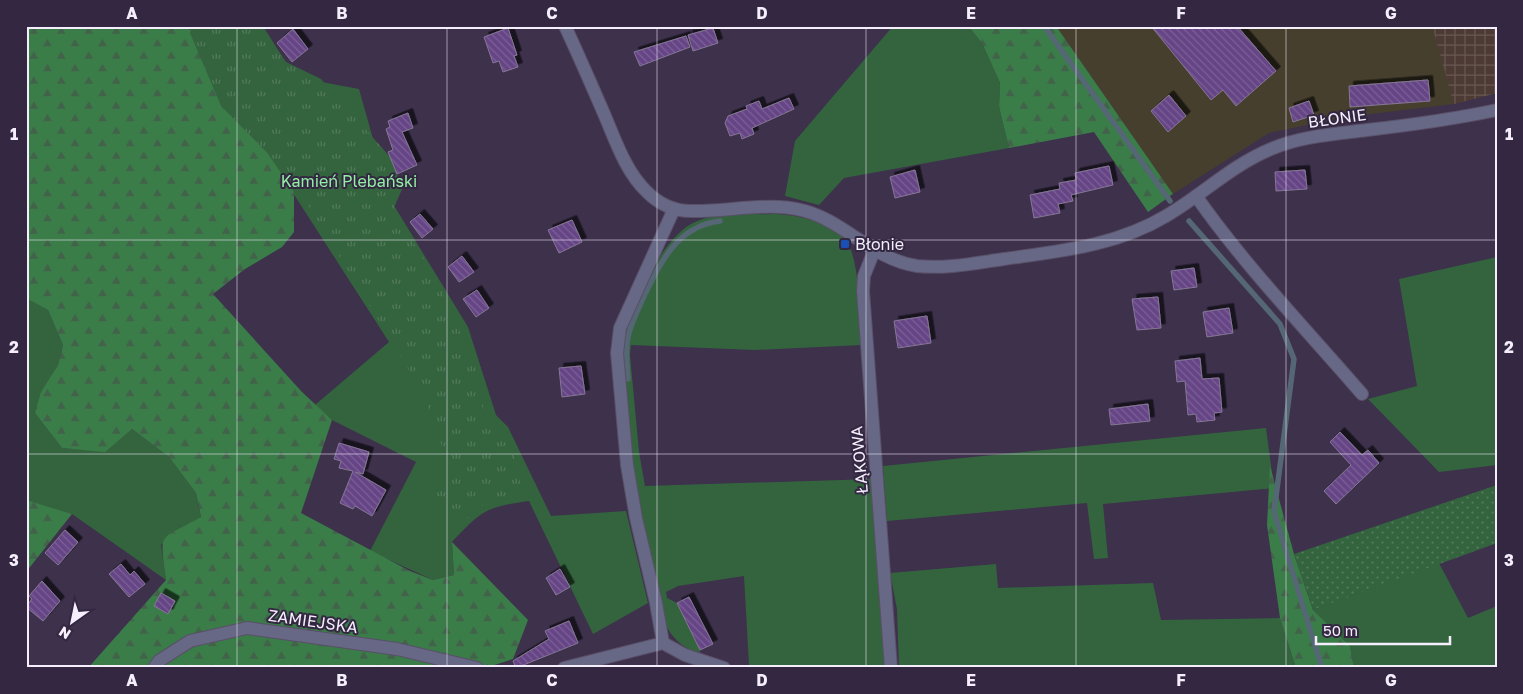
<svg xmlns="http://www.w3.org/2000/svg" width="1523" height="694" font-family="'Golos Text',sans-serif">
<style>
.commercial{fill:#463f2d}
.industrial{fill:url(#industrial-grid)}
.grass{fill:#34643e}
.forest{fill:url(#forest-firs)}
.park{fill:url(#park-tufts)}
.garden{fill:url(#garden-dots)}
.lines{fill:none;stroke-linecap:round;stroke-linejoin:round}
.stream{stroke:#556674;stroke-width:5.5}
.building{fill:url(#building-back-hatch);stroke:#857795;filter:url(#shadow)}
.street-casing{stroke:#5a4f68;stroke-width:14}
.street{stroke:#666886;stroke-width:12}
.grid{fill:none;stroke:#f5effd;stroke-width:1;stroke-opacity:0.55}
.transit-dot{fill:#1a4fb4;stroke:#332741;stroke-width:2}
.labels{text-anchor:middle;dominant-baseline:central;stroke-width:4;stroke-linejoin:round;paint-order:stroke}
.street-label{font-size:16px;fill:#f5effd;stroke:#332741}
.park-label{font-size:16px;fill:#93efa4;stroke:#332741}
.poi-label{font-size:16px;fill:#f5effd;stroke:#332741;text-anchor:start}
.neatline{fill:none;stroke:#f5effd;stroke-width:2}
.grid-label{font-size:16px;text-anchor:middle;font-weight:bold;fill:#f5effd}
</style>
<defs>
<pattern id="industrial-grid" width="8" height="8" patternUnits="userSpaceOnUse" patternTransform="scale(1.25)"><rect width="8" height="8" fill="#4e3a35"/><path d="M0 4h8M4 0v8" fill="none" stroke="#685753"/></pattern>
<pattern id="forest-firs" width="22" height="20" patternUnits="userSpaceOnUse" patternTransform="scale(1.25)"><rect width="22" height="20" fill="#3a7d48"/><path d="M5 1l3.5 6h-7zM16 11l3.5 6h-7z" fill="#42624a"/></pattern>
<pattern id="park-tufts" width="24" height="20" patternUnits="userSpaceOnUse" patternTransform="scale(1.25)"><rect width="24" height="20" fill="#34643e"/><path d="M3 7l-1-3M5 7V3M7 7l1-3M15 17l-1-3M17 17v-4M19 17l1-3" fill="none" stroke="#527a5b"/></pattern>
<pattern id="garden-dots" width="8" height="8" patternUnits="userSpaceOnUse" patternTransform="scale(1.25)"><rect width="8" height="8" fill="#34643e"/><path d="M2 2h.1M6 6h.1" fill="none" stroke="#527a5b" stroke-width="1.8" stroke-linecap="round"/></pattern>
<pattern id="building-back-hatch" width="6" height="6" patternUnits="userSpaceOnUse" patternTransform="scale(1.25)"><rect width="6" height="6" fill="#654585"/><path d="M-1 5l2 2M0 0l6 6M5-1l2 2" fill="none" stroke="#7c6097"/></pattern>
<filter id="shadow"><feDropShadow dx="4.5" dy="-4.5" stdDeviation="0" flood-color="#0009"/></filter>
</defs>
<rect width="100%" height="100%" fill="#3d314c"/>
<polygon class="commercial" points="1056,26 1497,26 1497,93 1454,104 1346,117 1269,133 1173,194"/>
<polygon class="industrial" points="1432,26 1497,26 1497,93 1454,104"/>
<g class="grass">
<path d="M208 26H263L295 77 359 89 390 199 468 327 496 415 508 427 551 516 626 511 648 603 593 634 529 501C486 507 482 510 452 542L454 575 433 580 370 551 416 462 332 420 315 405 389 342 264 148Z"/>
<polygon points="893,26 968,26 982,43 1000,83 999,107 1009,148 844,178 819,205 785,196 795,141"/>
<path d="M777 214C800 216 833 221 847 242 860 262 860 320 861 345L755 350 631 345 630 355 639 452 645 486 873 479 886 668 749 665 744 576 678 586 666 592 667 598 677 603 700 650 699 656C687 648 675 642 668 629 661 616 660 598 656 585 640 522 631 458 626 394 625 379 621 362 623 348 629 312 655 251 685 228 709 210 749 215 777 214Z"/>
<polygon points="1497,257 1497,465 1439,472 1368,399 1417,386 1399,279"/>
<polygon points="26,297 48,310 63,345 58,365 42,392 35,413 62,448 105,451 132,429 169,457 196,493 201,518 161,545 166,580 72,514 26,502"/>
<polygon points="1266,428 1274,488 1103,504 1108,558 1094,559 1087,503 887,521 883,466"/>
<polygon points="1439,563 1468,618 1497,606 1497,668 1354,668 1350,646 1313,610"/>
<polygon points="996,564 998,588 1153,583 1161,620 1280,618 1296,668 899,668 897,609 890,573"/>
</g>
<g class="forest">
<path d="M26 26H208L264 148 294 192V232L282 247 245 269 213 294 302 392 332 420 301 513 410 571 433 580 454 575 452 542 528 620 513 659 485 668H88L166 580C159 529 159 541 201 517L196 493 169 457 132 429 105 452 62 448 35 413 41 392 58 365 63 345 48 310 26 298Z"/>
<polygon points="968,26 1056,26 1173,194 1148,212 1094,132 1009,148 999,107 1000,83 982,43"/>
<polygon points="1270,466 1294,554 1313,610 1350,646 1354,668 1296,668 1280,618 1267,525"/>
<polygon points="29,501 72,514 26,572 26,502"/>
</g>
<polygon class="park" points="187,26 261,26 286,62 321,79 391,158 402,189 393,210 435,276 479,375 485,421 508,427 523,496 483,505 463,522 424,486 452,475 424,395 291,177 221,106"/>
<polygon class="garden" points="1497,485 1497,543 1313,610 1294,554"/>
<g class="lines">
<g class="stream">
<polyline points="1044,26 1170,201"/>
<polyline points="1189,221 1280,324 1294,359 1274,512 1322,668"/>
<path d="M628 379C627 365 625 351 628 337 631 322 639 308 645 294 662 260 678 226 720 221"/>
</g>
</g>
<g class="building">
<polygon points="1151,26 1237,26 1276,71 1236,106 1223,90 1211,100"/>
<polygon points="508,28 517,55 514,56 518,67 503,72 499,61 493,63 484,37"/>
<polygon points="713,28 718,43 693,51 688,35"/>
<polygon points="293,29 308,49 292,62 277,43"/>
<polygon points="686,36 690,47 640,66 634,52"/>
<polygon points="1428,80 1430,101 1350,107 1349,86"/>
<polygon points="1169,95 1186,116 1168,132 1151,111"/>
<polygon points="789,98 794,109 752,128 754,134 742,139 740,133 730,136 725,123 728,116 747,109 746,106 759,101 762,109"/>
<polygon points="1309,101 1314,115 1293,122 1289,108"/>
<polygon points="408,113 413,128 402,132 417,165 397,174 388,152 393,150 386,129 390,127 388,121"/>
<polygon points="1109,166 1113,185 1071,195 1073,201 1058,204 1060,213 1034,218 1030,195 1060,189 1059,183 1076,180 1075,173"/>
<polygon points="915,170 920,192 895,198 890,177"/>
<polygon points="1305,170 1307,189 1276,191 1275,172"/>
<polygon points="420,214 433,229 422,238 410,222"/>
<polygon points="572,220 582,242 559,253 548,230"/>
<polygon points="462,256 474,272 459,282 448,267"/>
<polygon points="1194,268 1197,287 1174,290 1171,271"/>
<polygon points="477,290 489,308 476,317 463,299"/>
<polygon points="1158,297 1161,328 1137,330 1132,299"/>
<polygon points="1229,308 1233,333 1207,337 1203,312"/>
<polygon points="927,316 931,343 898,348 894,321"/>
<polygon points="1200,358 1202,379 1219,378 1222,412 1214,413 1215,420 1197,422 1196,414 1188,415 1185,381 1177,382 1175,361"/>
<polygon points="581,366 585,394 562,397 559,368"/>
<polygon points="1148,404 1150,421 1111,425 1109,409"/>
<polygon points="1340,432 1362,455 1368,450 1379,463 1336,504 1324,491 1351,465 1330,442"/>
<polygon points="339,443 369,452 363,474 355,472 386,490 372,516 355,506 353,509 340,503 353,471 339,468 341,461 334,459"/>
<polygon points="65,530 78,542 58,565 45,553"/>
<polygon points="121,564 130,575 134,571 145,584 129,597 109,574"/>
<polygon points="560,569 570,587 556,595 546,578"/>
<polygon points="42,581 60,601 43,621 26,607 32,599 29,596"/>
<polygon points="161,593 175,601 168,614 154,606"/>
<polygon points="689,597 713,644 700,650 677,603"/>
<polygon points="569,621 578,643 516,668 513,661 549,639 545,631"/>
</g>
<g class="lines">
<g class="street-casing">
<g id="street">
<path d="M565 26C579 56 592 86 605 116 616 142 626 172 647 192 659 204 674 211 691 211 728 212 769 201 805 211 845 222 874 260 917 266 946 269 975 263 1004 259 1060 251 1116 246 1166 216 1202 195 1232 165 1271 149 1301 136 1336 134 1367 130 1411 125 1454 119 1497 110"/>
<path d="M1196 196C1245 266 1306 329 1362 394"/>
<polyline points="874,251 864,276 863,291 891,668"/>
<polyline points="663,643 656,603 636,518 627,465 617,353 620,328 674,209"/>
<polyline points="154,668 159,661 190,641 247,628 397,649 477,668"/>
<polyline points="564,668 663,643 685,655 724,668"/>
</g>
</g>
<use href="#street" class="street"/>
</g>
<path class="grid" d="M237 26V668M447 26V668M657 26V668M866 26V668M1076 26V668M1286 26V668M26 240H1497M26 454H1497"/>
<rect class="transit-dot" x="840" y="239" width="10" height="10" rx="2.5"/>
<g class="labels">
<g class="street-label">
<text transform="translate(1337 118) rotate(-8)">BŁONIE</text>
<text transform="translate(859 460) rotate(-95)">ŁĄKOWA</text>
<text transform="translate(313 621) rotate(8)">ZAMIEJSKA</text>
</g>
<g class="park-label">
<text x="349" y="181">Kamień Plebański</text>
</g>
<g class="poi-label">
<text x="855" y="244">Błonie</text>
</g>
</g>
<rect width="1523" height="694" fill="none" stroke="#332741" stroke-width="55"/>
<g transform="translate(72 622) rotate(213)" stroke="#332741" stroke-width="4" paint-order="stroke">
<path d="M0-4L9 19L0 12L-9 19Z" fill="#f5effd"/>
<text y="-8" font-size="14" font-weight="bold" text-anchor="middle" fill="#f5effd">N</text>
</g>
<path d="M1316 636v8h134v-8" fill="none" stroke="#f5effd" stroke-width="2.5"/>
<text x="1323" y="636" font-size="15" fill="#f5effd" stroke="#332741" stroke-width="4" paint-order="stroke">50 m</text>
<rect x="28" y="28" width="1468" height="638" class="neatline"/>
<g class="grid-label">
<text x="132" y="19">A</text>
<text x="342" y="19">B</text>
<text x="552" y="19">C</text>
<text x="762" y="19">D</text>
<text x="971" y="19">E</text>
<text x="1181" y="19">F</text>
<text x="1391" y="19">G</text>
<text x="14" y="140">1</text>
<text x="1509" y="140">1</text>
<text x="14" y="353">2</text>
<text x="1509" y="353">2</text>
<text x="14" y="566">3</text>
<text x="1509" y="566">3</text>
<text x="132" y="686">A</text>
<text x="342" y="686">B</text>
<text x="552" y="686">C</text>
<text x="762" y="686">D</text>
<text x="971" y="686">E</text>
<text x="1181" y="686">F</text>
<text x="1391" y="686">G</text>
</g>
</svg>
